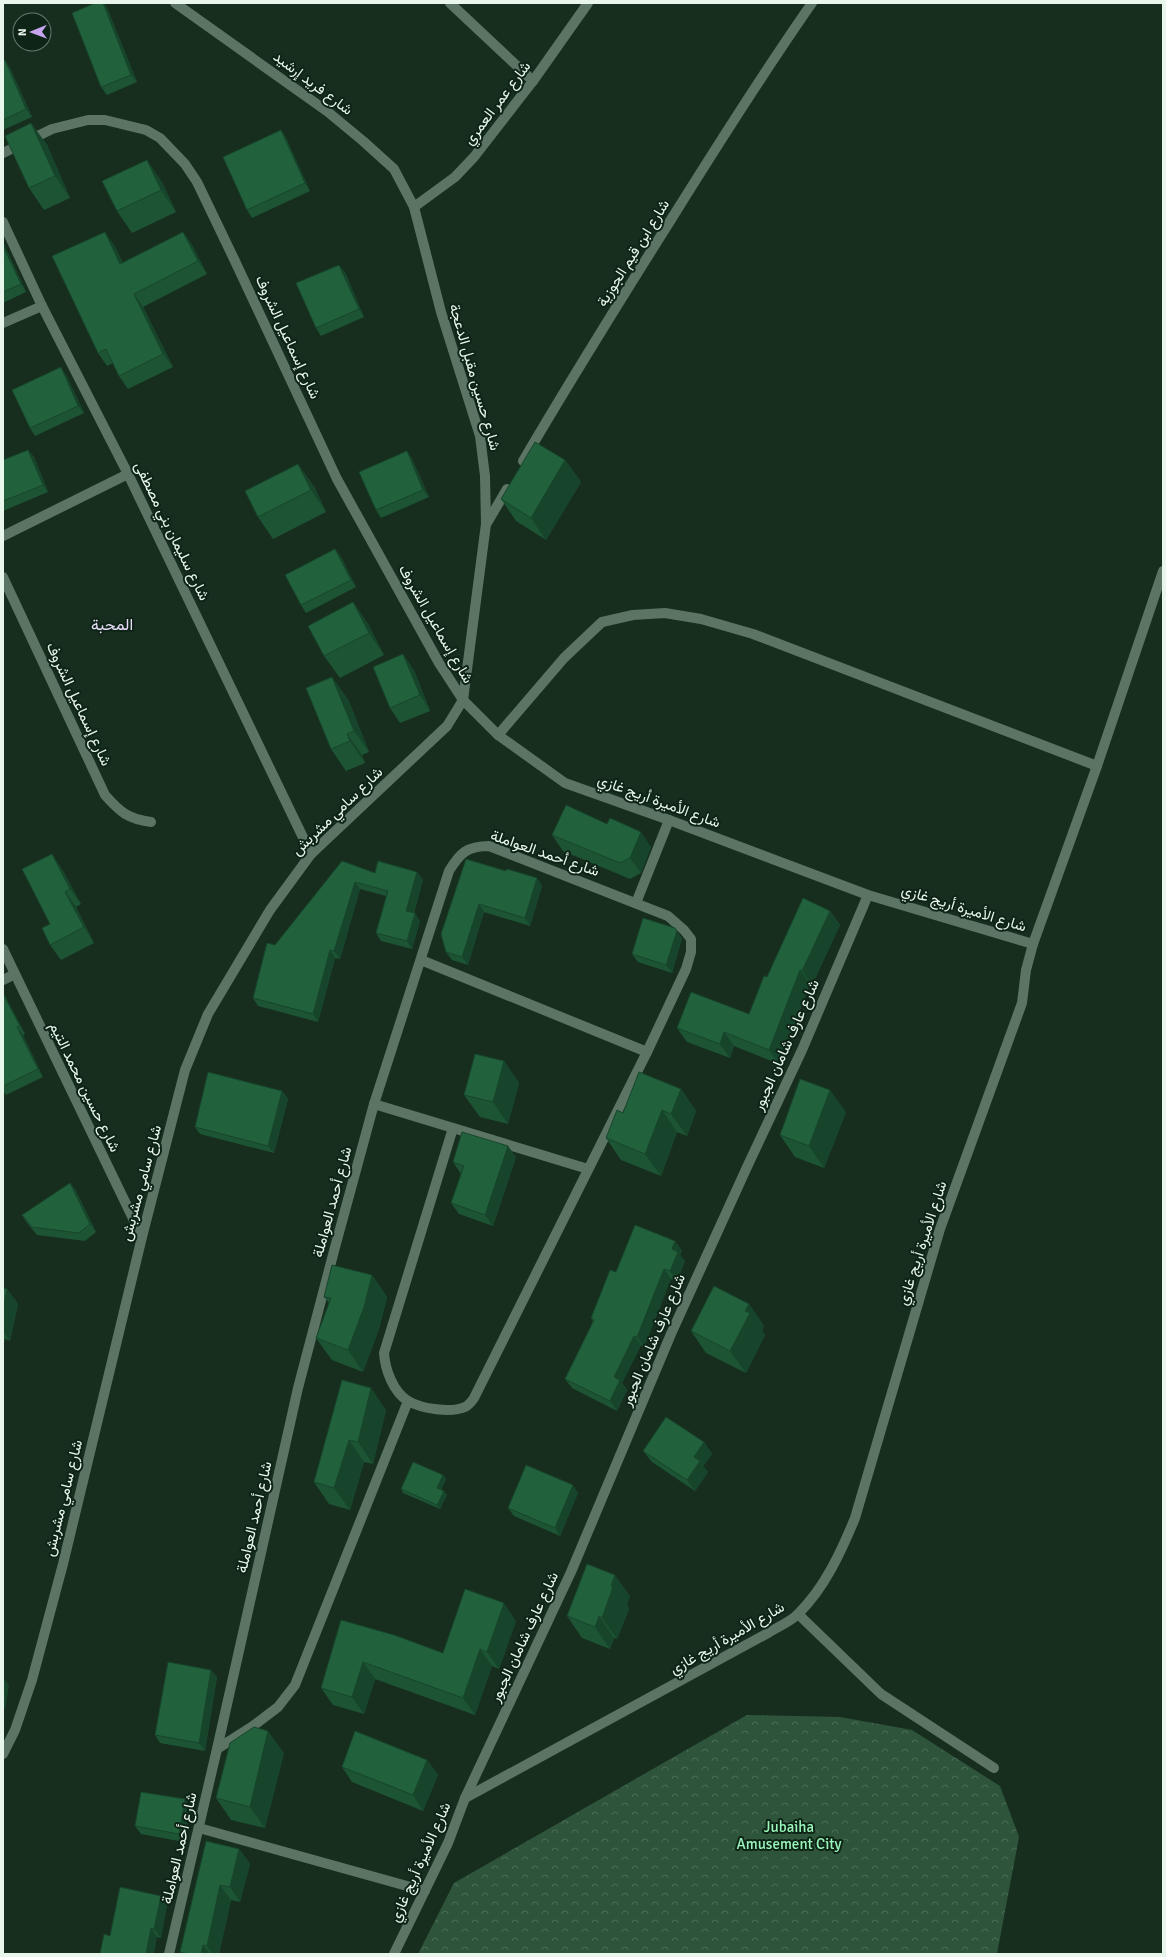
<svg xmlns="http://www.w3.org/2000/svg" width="1166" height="1957" font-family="Signika,Vazirmatn,sans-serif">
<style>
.forest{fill:url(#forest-crowns)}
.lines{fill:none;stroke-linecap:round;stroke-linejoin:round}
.lane{stroke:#5b7463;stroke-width:10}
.street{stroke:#5b7463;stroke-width:10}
.wall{fill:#1c5434}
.shaded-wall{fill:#17452b}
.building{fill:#21623d;stroke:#17452b}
.labels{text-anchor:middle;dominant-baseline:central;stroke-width:4;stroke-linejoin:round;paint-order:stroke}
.street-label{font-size:15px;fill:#e8f6ec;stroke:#0d2416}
.park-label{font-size:15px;fill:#9bf6bb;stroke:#0d2416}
.neighbourhood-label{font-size:16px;fill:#e8dcf8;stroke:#0d2416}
</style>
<defs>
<pattern id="forest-crowns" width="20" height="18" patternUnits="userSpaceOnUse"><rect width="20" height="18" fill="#2e543c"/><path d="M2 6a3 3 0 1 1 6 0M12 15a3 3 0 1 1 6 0" fill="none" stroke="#4c6d58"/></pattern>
</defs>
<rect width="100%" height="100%" fill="#172e1f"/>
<polygon class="forest" points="747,1715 840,1717 912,1730 1000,1786 1019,1837 997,1954 418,1954 454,1883"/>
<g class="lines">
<polyline class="lane" points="798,1614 881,1694 994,1768"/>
<g class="street">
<polyline points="450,3 533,81"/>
<path d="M3 153 52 129 88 120H105L146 130 160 138 185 164 197 182 234 259 337 479 439 663 463 700 498 735 565 783 669 820 868 895 1033 944 1026 970 1022 1003 940 1229 855 1518C841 1552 825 1587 799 1613 791 1622 777 1627 768 1633L465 1798"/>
<polyline points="414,207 455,177 474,157 533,81 588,3"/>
<polyline points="3,222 42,306 128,474 311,854"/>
<polyline points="3,323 42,306"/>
<path d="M523 461C571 379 621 299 672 218 717 146 763 73 812 3"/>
<polyline points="487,523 507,489"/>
<polyline points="3,536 128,474"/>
<path d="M3 577 105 795C120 812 128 819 151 822"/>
<polyline points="498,735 564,658 602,622 633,615 665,613 701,619 753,634 1097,766"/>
<polyline points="636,903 669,820"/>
<polyline points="1033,944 1097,766 1163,571"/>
<polyline points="3,949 142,1237"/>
<polyline points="421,960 647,1052"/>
<polyline points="3,980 15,974"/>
<polyline points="374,1104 588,1169"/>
<polyline points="217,1749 253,1726 278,1707 295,1685 408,1401"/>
<polyline points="3,1754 15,1730 32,1680 63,1564 142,1237 185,1070 208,1014 270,910 311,854 447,726 463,700 486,524 485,476 480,436 441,312 414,207 394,169 363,141 328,112 175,3"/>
<polyline points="199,1828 425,1891"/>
<path d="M169 1954 217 1749 298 1388 334 1251 374 1104 449 871C460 853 467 846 489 846L668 916 684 930 691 939V952L686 969 647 1052 474 1398C472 1401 469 1405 465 1407 451 1413 422 1409 408 1401 393 1392 385 1369 384 1353L453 1128"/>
<polyline points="394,1954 448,1843 465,1798 571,1572 671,1334 747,1167 802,1050 868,895"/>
</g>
</g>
<g class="wall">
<polygon points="95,3 104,3 107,8 137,82 107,95 101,87"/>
<polygon points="3,61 10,68 32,117 3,130"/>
<polygon points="31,123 47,145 70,198 44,210 29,188"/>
<polygon points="281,130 286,138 310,191 252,218 247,210"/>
<polygon points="162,182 176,212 132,233 117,211"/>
<polygon points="183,232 192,245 207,274 143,307 173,367 128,389 119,376 113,363 107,366 98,353 114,245 123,263"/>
<polygon points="3,242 26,292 3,303"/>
<polygon points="345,272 364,317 321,336 316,328"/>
<polygon points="66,375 84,413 35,436 30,428"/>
<polygon points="28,450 34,457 48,492 3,511 3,460"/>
<polygon points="407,451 412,459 429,497 381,518 376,510"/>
<polygon points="565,460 581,482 546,540 516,521 501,499"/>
<polygon points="314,486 326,512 273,539 258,517"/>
<polygon points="335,549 341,557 356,587 306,613 301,605"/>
<polygon points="353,602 368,624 384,655 340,678 324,656"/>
<polygon points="414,670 430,711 400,723 390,708"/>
<polygon points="348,699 369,752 362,755 365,763 346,771 331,749"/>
<polygon points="552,835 651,847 641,873 630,879 563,851"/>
<polygon points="342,861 375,873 417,872 423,880 414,913 420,921 412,949 381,941 376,933 386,896 360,889 340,959 335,958 318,1022 258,1006 253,998 275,945"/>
<polygon points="62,869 81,904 76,907 94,943 61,960 50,945 50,924"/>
<polygon points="506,871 537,878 542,886 530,926 484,912 468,965 452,960 446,952 441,934"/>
<polygon points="830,911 840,925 812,985 810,984 779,1064 734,1046 730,1058 687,1042 677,1028 749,1014 767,977"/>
<polygon points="682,938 672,973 638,962 632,954"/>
<polygon points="3,992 25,1034 23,1035 43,1077 6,1095 3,1091"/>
<polygon points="504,1061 519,1083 508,1124 480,1117 464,1095"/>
<polygon points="681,1089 696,1111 687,1136 677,1132 661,1176 621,1160 606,1138 623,1113"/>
<polygon points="282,1091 288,1099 274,1153 200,1134 195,1127"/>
<polygon points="846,1112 824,1168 795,1157 780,1135"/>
<polygon points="516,1157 493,1226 459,1214 451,1203 461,1174 453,1162"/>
<polygon points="70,1183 76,1191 96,1232 85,1241 37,1235 27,1223 22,1215"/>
<polygon points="675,1241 682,1251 680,1255 685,1261 677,1281 671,1279 644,1347 641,1345 622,1383 627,1390 617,1411 572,1388 565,1379 593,1322 591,1318 616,1272"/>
<polygon points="372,1275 387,1297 379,1329 363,1372 332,1360 316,1338 329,1303 324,1297"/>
<polygon points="3,1288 7,1289 18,1304 10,1341 5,1339 3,1347"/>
<polygon points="749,1304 764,1326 762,1330 765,1335 746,1373 706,1353 691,1331"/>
<polygon points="342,1380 386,1410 373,1464 364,1462 350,1510 329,1504 314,1482"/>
<polygon points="704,1442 712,1454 703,1466 708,1472 695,1491 652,1462 643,1451"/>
<polygon points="443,1475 446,1479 441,1490 447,1495 440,1509 403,1493 401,1489"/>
<polygon points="578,1493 560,1536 514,1516 508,1508"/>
<polygon points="630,1596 627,1605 629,1609 617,1639 614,1638 610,1649 582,1638 567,1616"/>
<polygon points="341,1620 443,1653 516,1621 499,1669 492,1666 475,1715 375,1679 364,1714 333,1705 321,1688"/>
<polygon points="217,1677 205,1751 160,1743 155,1735"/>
<polygon points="284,1753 265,1828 231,1820 216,1798"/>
<polygon points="427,1760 438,1775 423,1811 352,1782 342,1767"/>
<polygon points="190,1807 184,1842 141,1834 135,1826"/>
<polygon points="239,1849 250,1864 240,1902 231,1900 219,1954 181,1954 180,1952"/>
<polygon points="167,1905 161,1938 157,1937 110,1936"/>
</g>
<g class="shaded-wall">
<polygon points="103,3 104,3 107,8 137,82 131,75"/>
<polygon points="5,60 10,68 32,117 26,109"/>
<polygon points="31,123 47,145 70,198 55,176"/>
<polygon points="281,130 286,138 310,191 305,183"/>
<polygon points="147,160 162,182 176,212 161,190"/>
<polygon points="105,232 114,245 129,278 120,264"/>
<polygon points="183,232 192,245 207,274 198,261"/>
<polygon points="3,242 4,244 26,292 21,284 3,246"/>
<polygon points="339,265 345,272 364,317 359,309"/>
<polygon points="134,294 143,307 173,367 163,354"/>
<polygon points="61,367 66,375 84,413 78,406"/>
<polygon points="28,450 34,457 48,492 43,485"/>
<polygon points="407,451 412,459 429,497 423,490"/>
<polygon points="565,460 581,482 546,540 531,518"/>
<polygon points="298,464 314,486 326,512 311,490"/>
<polygon points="335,549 341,557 356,587 351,580"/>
<polygon points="353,602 368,624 384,655 369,633"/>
<polygon points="403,654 414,670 430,711 420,695"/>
<polygon points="332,677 348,699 369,752 354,731"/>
<polygon points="347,734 362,755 365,763 350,741"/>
<polygon points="641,832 651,847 641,873 630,858"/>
<polygon points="52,854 62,869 81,904 70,889"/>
<polygon points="417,872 423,880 412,918 406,911"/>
<polygon points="537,878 542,886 530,926 525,918"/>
<polygon points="355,882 360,889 340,959 334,951"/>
<polygon points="65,892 76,907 94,943 84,927"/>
<polygon points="479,904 484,912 468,965 462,957"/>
<polygon points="830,911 840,925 812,985 802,971"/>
<polygon points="415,913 420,921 412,949 407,941"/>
<polygon points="677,931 682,938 672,973 666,965"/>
<polygon points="330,950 335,958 318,1022 313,1014"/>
<polygon points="800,970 810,984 779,1064 769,1050"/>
<polygon points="3,992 25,1034 20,1026 3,994"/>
<polygon points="17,1027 23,1035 43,1077 38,1069"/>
<polygon points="724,1032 734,1046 730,1058 720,1044"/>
<polygon points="504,1061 519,1083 508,1124 493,1102"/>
<polygon points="681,1089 696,1111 687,1136 671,1114"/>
<polygon points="830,1090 846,1112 824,1168 809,1146"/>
<polygon points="282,1091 288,1099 274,1153 268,1146"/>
<polygon points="662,1110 677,1132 661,1176 645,1154"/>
<polygon points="508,1146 516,1157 493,1226 485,1215"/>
<polygon points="70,1183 76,1191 96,1232 90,1224"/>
<polygon points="675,1241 682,1251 680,1255 685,1261 677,1281 670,1271 672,1249"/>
<polygon points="664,1269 671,1279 644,1347 637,1337"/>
<polygon points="372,1275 387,1297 379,1329 363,1372 348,1350"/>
<polygon points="7,1289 18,1304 10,1341 3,1331 3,1309"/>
<polygon points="749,1304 764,1326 762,1330 765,1335 746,1373 730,1351 745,1311"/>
<polygon points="634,1336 641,1345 622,1383 627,1390 617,1411 610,1401 614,1377"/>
<polygon points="3,1337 5,1339 3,1347"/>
<polygon points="371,1388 386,1410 373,1464 358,1442"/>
<polygon points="349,1440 364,1462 350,1510 334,1488"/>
<polygon points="704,1442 712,1454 703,1466 708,1472 695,1491 687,1480 694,1457"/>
<polygon points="443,1475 446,1479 440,1492 437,1488"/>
<polygon points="573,1485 578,1493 560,1536 555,1528"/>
<polygon points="444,1491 447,1495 440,1509 437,1505"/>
<polygon points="615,1575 630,1596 627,1605 629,1609 617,1639 602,1618 611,1586"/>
<polygon points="504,1603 516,1621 499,1669 487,1652"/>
<polygon points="599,1616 614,1638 610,1649 595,1627"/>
<polygon points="480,1649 492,1666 475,1715 463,1698"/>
<polygon points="363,1662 375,1679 364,1714 352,1697"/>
<polygon points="211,1670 217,1677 205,1751 199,1743"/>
<polygon points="3,1677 9,1685 5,1709 3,1707"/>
<polygon points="268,1731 284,1753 265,1828 250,1807"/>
<polygon points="427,1760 438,1775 423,1811 413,1795"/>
<polygon points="185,1799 190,1807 184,1842 179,1834"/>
<polygon points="239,1849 250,1864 240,1902 230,1887"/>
<polygon points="220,1885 231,1900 219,1954 213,1954 207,1946"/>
<polygon points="161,1896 167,1905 161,1938 154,1929"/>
<polygon points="151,1928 157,1937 154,1954 146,1954"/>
<polygon points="203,1945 210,1954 201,1954"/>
</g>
<g class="building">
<polygon points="95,3 103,3 131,75 101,87 72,13"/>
<polygon points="5,60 26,109 3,120 3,61"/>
<polygon points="31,123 55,176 29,188 5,136"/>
<polygon points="281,130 305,183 247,210 223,157"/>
<polygon points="147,160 161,190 117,211 102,181"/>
<polygon points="105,232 120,264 183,232 198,261 134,294 163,354 119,376 106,349 98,353 52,256"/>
<polygon points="3,246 21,284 3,292"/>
<polygon points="339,265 359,309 316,328 296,283"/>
<polygon points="61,367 78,406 30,428 12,390"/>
<polygon points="535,442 565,460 531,518 501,499"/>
<polygon points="28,450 43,485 3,501 3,460"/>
<polygon points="407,451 423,490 376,510 359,472"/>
<polygon points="298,464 311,490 258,517 245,491"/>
<polygon points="335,549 351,580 301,605 285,575"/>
<polygon points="353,602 369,633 324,656 308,626"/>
<polygon points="403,654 420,695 390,708 373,667"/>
<polygon points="332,677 354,731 347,734 350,741 331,749 306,688"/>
<polygon points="566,805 607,824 610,818 641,832 630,858 620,863 552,835"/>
<polygon points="52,854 70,889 65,892 84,927 50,945 42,928 50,924 22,869"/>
<polygon points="466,859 506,871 507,869 537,878 525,918 479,904 462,957 446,952 441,934"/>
<polygon points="342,861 375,873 378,861 417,872 406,911 415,913 407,941 376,933 388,891 355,882 334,951 330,950 313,1014 253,998 267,943 275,945"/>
<polygon points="803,898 830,911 802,971 800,970 769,1050 724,1032 720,1044 677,1028 691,992 749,1014 764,976 767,977"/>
<polygon points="643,918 675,928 677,931 666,965 632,954"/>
<polygon points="3,994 20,1026 17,1027 38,1069 3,1086"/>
<polygon points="475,1054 504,1061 493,1102 464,1095"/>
<polygon points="208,1072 282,1091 268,1146 195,1127"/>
<polygon points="639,1072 681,1089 671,1114 662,1110 645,1154 606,1138 617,1110 623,1113"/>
<polygon points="800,1079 830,1090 809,1146 780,1135"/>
<polygon points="462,1132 508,1146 485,1215 451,1203 464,1166 453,1162"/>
<polygon points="70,1183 90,1224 79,1233 32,1227 22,1215"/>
<polygon points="635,1225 675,1241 672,1249 678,1252 670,1271 664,1269 637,1337 634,1336 614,1377 620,1380 610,1401 565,1379 594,1320 591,1318 610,1270 616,1272"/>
<polygon points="332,1265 372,1275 364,1307 348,1350 316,1338 331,1298 324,1297"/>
<polygon points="714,1286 749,1304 745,1311 750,1313 730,1351 691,1331"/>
<polygon points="3,1288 7,1289 3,1309"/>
<polygon points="342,1380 371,1388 358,1442 349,1440 334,1488 314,1482"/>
<polygon points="666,1417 704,1442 694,1457 700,1461 687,1480 643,1451"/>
<polygon points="413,1462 443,1475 437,1488 444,1491 437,1505 401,1489"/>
<polygon points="526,1465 573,1485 555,1528 508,1508"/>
<polygon points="587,1564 615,1575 611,1586 613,1587 602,1618 599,1616 595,1627 567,1616"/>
<polygon points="465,1589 504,1603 487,1652 480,1649 463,1698 363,1662 352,1697 321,1688 341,1620 394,1635 443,1653"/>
<polygon points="168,1662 211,1670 199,1743 155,1735"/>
<polygon points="254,1727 268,1731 250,1807 216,1798 230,1743"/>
<polygon points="355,1731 427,1760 413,1795 342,1767"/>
<polygon points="141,1792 185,1799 179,1834 135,1826"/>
<polygon points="206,1841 239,1849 230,1887 220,1885 207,1946 203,1945 201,1954 189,1954 180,1952"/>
<polygon points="120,1887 161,1896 154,1929 151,1928 146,1954 100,1954 104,1934 110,1936"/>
</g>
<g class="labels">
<g class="street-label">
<text transform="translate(313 83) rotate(37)">شارع فريد إرشيد</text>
<text transform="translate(497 103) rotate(-53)">شارع عمر العمري</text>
<text transform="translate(633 253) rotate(-58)">شارع ابن قيم الجوزية</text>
<text transform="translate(288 337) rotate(65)">شارع إسماعيل الشروف</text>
<text transform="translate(475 377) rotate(74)">شارع حسين مقبل الدعجة</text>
<text transform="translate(172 531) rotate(64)">شارع سليمان بني مصطفى</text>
<text transform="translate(436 624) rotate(60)">شارع إسماعيل الشروف</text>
<text transform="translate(79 704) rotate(65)">شارع إسماعيل الشروف</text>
<text transform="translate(659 801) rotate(20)">شارع الأميرة أريج غازي</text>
<text transform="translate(337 811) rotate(-44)">شارع سامي مشربش</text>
<text transform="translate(545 853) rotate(19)">شارع أحمد العواملة</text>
<text transform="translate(964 908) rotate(17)">شارع الأميرة أريج غازي</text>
<text transform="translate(786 1045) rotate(-66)">شارع عارف شامان الجبور</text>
<text transform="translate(85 1087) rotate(64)">شارع حسين محمد التيم</text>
<text transform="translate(141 1183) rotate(-75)">شارع سامي مشربش</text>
<text transform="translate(332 1202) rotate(-75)">شارع أحمد العواملة</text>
<text transform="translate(922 1243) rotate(-72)">شارع الأميرة أريج غازي</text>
<text transform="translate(653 1340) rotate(-67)">شارع عارف شامان الجبور</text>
<text transform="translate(63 1498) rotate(-76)">شارع سامي مشربش</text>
<text transform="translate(254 1517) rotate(-77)">شارع أحمد العواملة</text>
<text transform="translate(524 1637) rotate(-65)">شارع عارف شامان الجبور</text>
<text transform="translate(727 1638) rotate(-30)">شارع الأميرة أريج غازي</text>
<text transform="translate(179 1848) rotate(-77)">شارع أحمد العواملة</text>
<text transform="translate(420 1862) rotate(-66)">شارع الأميرة أريج غازي</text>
</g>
<g class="park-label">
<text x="789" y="1827">Jubaiha<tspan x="789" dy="17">Amusement City</tspan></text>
</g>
<g class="neighbourhood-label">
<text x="112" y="625">المحبة</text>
</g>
</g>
<rect width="1166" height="1957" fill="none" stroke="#e8f6ec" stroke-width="8"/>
<g transform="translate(32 32) rotate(269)"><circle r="19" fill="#0d2416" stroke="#65786c"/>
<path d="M0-3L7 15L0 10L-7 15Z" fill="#c7a6ef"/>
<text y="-6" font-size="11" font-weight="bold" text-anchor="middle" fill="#e8f6ec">N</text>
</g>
</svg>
